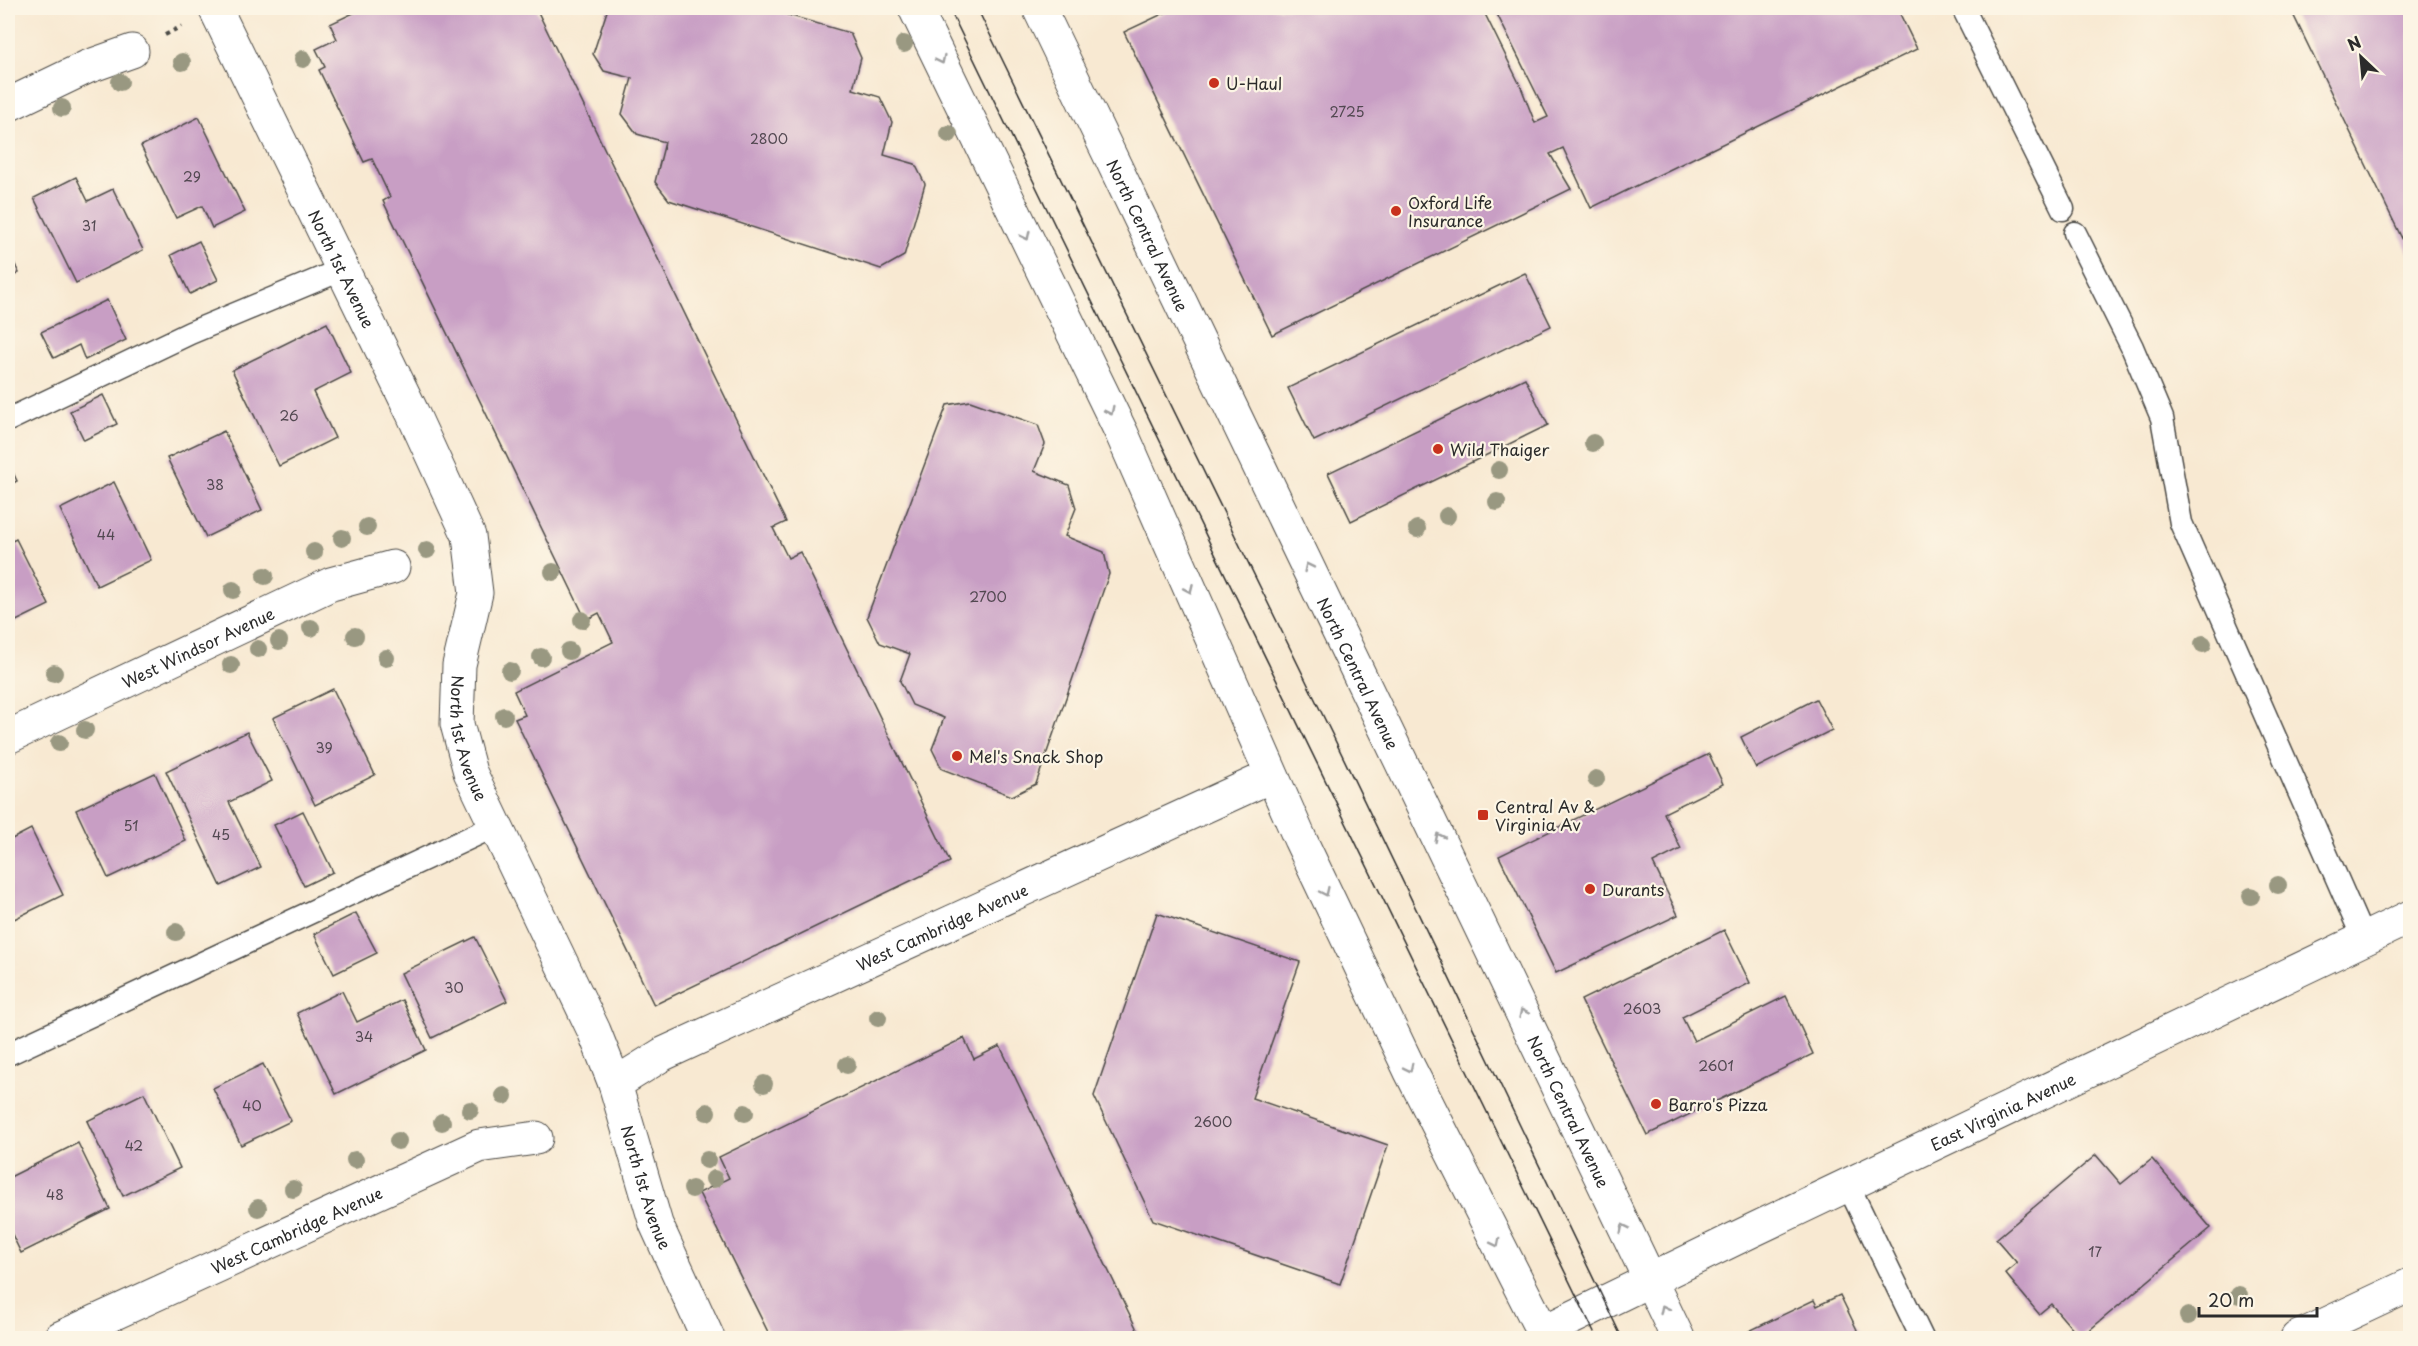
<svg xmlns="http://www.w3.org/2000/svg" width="2418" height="1346" font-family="'Playpen Sans',sans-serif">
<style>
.building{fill:#c89ec4}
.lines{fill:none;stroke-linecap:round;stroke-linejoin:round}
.lane-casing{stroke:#4a4844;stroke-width:25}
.street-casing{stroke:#4a4844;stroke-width:35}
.secondary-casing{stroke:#4a4844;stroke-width:35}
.primary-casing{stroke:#4a4844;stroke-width:35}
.path{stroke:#4a4844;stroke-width:4;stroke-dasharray:4.5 4.5;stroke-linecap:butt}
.lane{stroke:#fff;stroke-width:22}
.street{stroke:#fff;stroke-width:33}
.secondary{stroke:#fff;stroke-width:33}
.primary{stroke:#fff;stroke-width:33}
.tram{stroke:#2b2b2b;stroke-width:1.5}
.tree{fill:#999881}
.oneway{stroke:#a0a0a0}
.poi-dot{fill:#c8321e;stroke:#fcf5e5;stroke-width:2}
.labels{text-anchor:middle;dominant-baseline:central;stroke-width:4.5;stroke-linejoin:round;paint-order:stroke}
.number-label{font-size:14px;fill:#524851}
.poi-label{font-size:16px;fill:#2b2b2b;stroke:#fcf5e5;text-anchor:start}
.street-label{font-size:16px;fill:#2b2b2b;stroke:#fcf5e5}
</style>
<rect width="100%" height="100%" fill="#fcf5e5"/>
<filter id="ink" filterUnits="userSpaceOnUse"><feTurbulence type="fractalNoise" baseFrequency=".0167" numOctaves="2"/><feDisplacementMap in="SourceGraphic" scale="12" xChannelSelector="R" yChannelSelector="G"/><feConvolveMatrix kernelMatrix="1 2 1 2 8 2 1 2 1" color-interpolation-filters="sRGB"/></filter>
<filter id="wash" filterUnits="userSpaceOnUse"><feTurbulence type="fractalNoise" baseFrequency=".008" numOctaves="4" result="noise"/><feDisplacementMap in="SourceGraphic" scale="24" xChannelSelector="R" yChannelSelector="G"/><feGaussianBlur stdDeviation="1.35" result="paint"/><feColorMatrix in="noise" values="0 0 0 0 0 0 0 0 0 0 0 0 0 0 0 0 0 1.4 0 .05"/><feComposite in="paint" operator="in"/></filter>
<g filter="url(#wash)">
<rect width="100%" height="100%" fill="#f8e9d2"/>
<g id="blocks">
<g class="building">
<polygon points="364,8 536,8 786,522 773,528 788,558 800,552 950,862 654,1005 515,719 525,715 514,691 613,642 599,613 586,620 383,201 390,197 372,159 364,162 319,70 325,67 316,49 337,39 330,24"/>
<polygon points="608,8 764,8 850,33 861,58 853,89 880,97 892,122 884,155 915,164 925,184 904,256 881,269 669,200 655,182 665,142 637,134 622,114 632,78 604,71 593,54"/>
<polygon points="1175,8 1482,8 1521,87 1535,123 1548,117 1494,8 1897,8 1917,49 1591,208 1563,148 1550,154 1571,189 1272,335 1124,32"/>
<polygon points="2290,8 2410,8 2410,255"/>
<polygon points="199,117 245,212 212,228 202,206 176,218 141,146"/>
<polygon points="76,177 88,201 113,189 143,250 76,283 34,198"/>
<polygon points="199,241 218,280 190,294 171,255"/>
<polygon points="8,250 19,273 8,279"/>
<polygon points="1525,273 1551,326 1314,441 1288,388"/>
<polygon points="107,300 126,340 85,360 79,345 54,358 41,332"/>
<polygon points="327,323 351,373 313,392 335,438 279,466 232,370"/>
<polygon points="1525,378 1548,425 1351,521 1328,473"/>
<polygon points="103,395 117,424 84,440 70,411"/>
<polygon points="970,401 1038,425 1045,444 1034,471 1069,485 1076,508 1065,536 1104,552 1109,574 1036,784 1012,796 942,769 932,749 944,718 912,705 900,681 910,654 880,643 867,617 947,405"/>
<polygon points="224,431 262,510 206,537 167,458"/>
<polygon points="8,462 17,481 8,486"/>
<polygon points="114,482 151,560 97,586 60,509"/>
<polygon points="16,539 49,605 8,625 8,543"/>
<polygon points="333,689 375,775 315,805 273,718"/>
<polygon points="1816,699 1832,730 1756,768 1741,737"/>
<polygon points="247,732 272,781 229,802 261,867 221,886 166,771"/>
<polygon points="1709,754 1723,784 1664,813 1681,849 1653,863 1678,915 1556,973 1499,856"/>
<polygon points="155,773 186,841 108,878 76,810"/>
<polygon points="303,811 333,872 304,886 274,825"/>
<polygon points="31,829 63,895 8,922 8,841"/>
<polygon points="356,913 377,953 334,974 314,934"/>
<polygon points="1157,913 1300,962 1252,1098 1388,1145 1340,1284 1153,1220 1094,1096"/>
<polygon points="1724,930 1750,983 1682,1017 1694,1041 1786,996 1813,1054 1647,1135 1581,1000"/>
<polygon points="475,937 507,1001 432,1038 401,973"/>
<polygon points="342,991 357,1022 402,1000 426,1050 336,1094 297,1013"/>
<polygon points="964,1038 974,1059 1000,1046 1141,1338 771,1338 699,1193 729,1178 719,1157"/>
<polygon points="263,1064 291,1121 241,1145 213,1088"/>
<polygon points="144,1093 180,1168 123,1196 87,1121"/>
<polygon points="78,1143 110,1209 21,1253 8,1226 8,1178"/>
<polygon points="2096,1155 2121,1184 2152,1159 2211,1228 2080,1338 2051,1304 2039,1314 2005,1273 2017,1263 1996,1239"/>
<polygon points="1840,1295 1861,1338 1752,1338 1749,1331 1814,1300 1817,1306"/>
</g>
</g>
</g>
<g filter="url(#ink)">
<use href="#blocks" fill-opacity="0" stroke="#4a4844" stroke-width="1.5"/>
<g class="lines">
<g class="lane-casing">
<g id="lane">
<polyline points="1963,8 2063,209"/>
<polyline points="2075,233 2132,347 2162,418 2181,523 2364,940"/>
<polyline points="8,420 190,333 341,270"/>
<polyline points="8,1054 497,825"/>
<polyline points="1848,1185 1922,1338"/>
</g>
</g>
<g class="street-casing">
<g id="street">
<path id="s1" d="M215 8 412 412 469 536 476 593 459 665 457 724 470 772 594 1031 615 1084 656 1224 708 1338"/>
<polyline points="8,105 87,67 132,51"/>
<path id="s2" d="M8 737 331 584 393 567"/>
<path id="s3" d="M615 1084 663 1054 1271 776"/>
<path id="s4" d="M60 1338 479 1146 536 1138"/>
<polyline points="2297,1338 2410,1285"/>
</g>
</g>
<g class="secondary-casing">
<g id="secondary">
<path id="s5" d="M1543 1332 1753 1230 2410 917"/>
</g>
</g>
<g class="primary-casing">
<g id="primary">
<polyline points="915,8 1122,434 1300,839 1410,1070 1546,1338"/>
<path id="s6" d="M1039 8 1678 1338"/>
</g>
</g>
<polyline class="path" points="165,35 182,26"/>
<use href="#lane" class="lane"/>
<use href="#street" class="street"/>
<use href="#secondary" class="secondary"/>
<use href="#primary" class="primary"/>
<g class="tram">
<polyline points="949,8 1597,1338"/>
<polyline points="977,8 1332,734 1622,1338"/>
</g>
</g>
<g class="tree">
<circle cx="904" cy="44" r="9"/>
<circle cx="303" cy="59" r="9"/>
<circle cx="182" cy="62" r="9"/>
<circle cx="120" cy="82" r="9"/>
<circle cx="62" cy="108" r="9"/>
<circle cx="949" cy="134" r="9"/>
<circle cx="1593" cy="443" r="9"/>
<circle cx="1499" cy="470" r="9"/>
<circle cx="1497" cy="502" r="9"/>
<circle cx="1447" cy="516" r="9"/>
<circle cx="367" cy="527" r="9"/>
<circle cx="1417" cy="529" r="9"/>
<circle cx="342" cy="538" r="9"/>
<circle cx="427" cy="550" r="9"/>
<circle cx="314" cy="552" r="9"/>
<circle cx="553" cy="572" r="9"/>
<circle cx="265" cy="576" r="9"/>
<circle cx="233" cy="590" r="9"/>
<circle cx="582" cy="620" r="9"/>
<circle cx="311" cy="628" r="9"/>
<circle cx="355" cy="636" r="9"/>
<circle cx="279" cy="641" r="9"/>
<circle cx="2203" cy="644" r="9"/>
<circle cx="258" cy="649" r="9"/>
<circle cx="569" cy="651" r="9"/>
<circle cx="541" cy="657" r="9"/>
<circle cx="386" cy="658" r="9"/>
<circle cx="231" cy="665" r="9"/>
<circle cx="510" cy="671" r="9"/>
<circle cx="54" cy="673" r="9"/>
<circle cx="504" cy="716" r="9"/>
<circle cx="85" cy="730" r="9"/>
<circle cx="59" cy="743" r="9"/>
<circle cx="1596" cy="779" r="9"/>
<circle cx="2278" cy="885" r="9"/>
<circle cx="2251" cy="896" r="9"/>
<circle cx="176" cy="932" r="9"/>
<circle cx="878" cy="1018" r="9"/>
<circle cx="847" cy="1065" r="9"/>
<circle cx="764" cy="1084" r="9"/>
<circle cx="504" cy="1096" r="9"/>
<circle cx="470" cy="1110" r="9"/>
<circle cx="707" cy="1112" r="9"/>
<circle cx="745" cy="1113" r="9"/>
<circle cx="442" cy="1122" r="9"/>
<circle cx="398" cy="1141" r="9"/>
<circle cx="355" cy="1160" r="9"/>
<circle cx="707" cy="1160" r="9"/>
<circle cx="714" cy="1179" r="9"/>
<circle cx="293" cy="1189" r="9"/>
<circle cx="692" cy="1189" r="9"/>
<circle cx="258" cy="1208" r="9"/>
<circle cx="2239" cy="1295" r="9"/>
<circle cx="2188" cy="1316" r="9"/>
</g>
<defs><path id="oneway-chevron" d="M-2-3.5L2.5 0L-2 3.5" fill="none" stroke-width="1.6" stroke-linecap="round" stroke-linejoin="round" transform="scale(1.5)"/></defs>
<g class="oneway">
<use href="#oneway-chevron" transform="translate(941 60) rotate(64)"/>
<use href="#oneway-chevron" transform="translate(1026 236) rotate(64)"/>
<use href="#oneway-chevron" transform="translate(1110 411) rotate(64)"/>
<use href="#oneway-chevron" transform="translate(1308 567) rotate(-116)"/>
<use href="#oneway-chevron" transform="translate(1189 589) rotate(66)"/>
<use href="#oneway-chevron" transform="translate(1439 837) rotate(-116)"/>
<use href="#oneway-chevron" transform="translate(1325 892) rotate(65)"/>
<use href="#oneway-chevron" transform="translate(1523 1013) rotate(-115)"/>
<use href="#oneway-chevron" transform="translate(1409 1068) rotate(64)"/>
<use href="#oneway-chevron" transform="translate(1624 1228) rotate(-116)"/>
<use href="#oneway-chevron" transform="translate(1496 1243) rotate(63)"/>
<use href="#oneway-chevron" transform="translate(1664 1309) rotate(-116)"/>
</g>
</g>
<g class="poi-dot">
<circle cx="1214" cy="83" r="6"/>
<circle cx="1396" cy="211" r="6"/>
<circle cx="1438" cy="449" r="6"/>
<circle cx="957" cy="756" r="6"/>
<rect x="1477" y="809" width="12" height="12" rx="3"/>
<circle cx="1590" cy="889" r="6"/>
<circle cx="1656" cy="1104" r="6"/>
</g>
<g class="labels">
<g class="number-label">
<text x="1347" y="111">2725</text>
<text x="769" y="138">2800</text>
<text x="192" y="176">29</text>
<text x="89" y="225">31</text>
<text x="289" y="415">26</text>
<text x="215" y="484">38</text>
<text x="106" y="534">44</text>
<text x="988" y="596">2700</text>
<text x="324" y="747">39</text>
<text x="131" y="825">51</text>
<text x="221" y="834">45</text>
<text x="454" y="987">30</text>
<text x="1642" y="1008">2603</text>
<text x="364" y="1036">34</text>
<text x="1716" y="1065">2601</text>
<text x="252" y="1105">40</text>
<text x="1213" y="1121">2600</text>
<text x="134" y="1145">42</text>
<text x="55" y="1194">48</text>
<text x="2095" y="1251">17</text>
</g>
<g class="poi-label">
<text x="1226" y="83">U-Haul</text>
<text x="1408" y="202">Oxford Life<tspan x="1408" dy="18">Insurance</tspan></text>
<text x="1450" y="449">Wild Thaiger</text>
<text x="969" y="756">Mel's Snack Shop</text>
<text x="1495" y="806">Central Av &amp;<tspan x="1495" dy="18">Virginia Av</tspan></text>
<text x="1602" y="889">Durants</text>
<text x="1668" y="1104">Barro's Pizza</text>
</g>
<g class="street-label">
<text stroke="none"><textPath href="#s6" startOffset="252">North Central Avenue</textPath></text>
<text stroke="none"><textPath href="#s1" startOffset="290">North 1st Avenue</textPath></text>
<text stroke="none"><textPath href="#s2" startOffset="210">West Windsor Avenue</textPath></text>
<text stroke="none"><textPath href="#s6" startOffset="738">North Central Avenue</textPath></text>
<text stroke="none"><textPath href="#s1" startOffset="792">North 1st Avenue</textPath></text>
<text stroke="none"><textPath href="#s3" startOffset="363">West Cambridge Avenue</textPath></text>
<text stroke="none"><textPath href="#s6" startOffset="1224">North Central Avenue</textPath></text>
<text stroke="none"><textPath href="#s5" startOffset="510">East Virginia Avenue</textPath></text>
<text stroke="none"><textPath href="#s1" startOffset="1278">North 1st Avenue</textPath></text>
<text stroke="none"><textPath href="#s4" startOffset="260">West Cambridge Avenue</textPath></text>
</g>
</g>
<rect width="2418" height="1346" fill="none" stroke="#fcf5e5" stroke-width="30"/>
<g transform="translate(2361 57) rotate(334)" stroke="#fcf5e5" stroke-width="4.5" paint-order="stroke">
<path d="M0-4.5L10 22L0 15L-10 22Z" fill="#2b2b2b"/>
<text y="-9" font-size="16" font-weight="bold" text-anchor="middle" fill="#2b2b2b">N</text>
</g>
<path d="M2199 1307v9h118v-9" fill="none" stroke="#2b2b2b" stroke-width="3"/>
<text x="2208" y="1307" font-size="18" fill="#2b2b2b" stroke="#fcf5e5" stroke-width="4.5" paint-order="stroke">20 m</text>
</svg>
